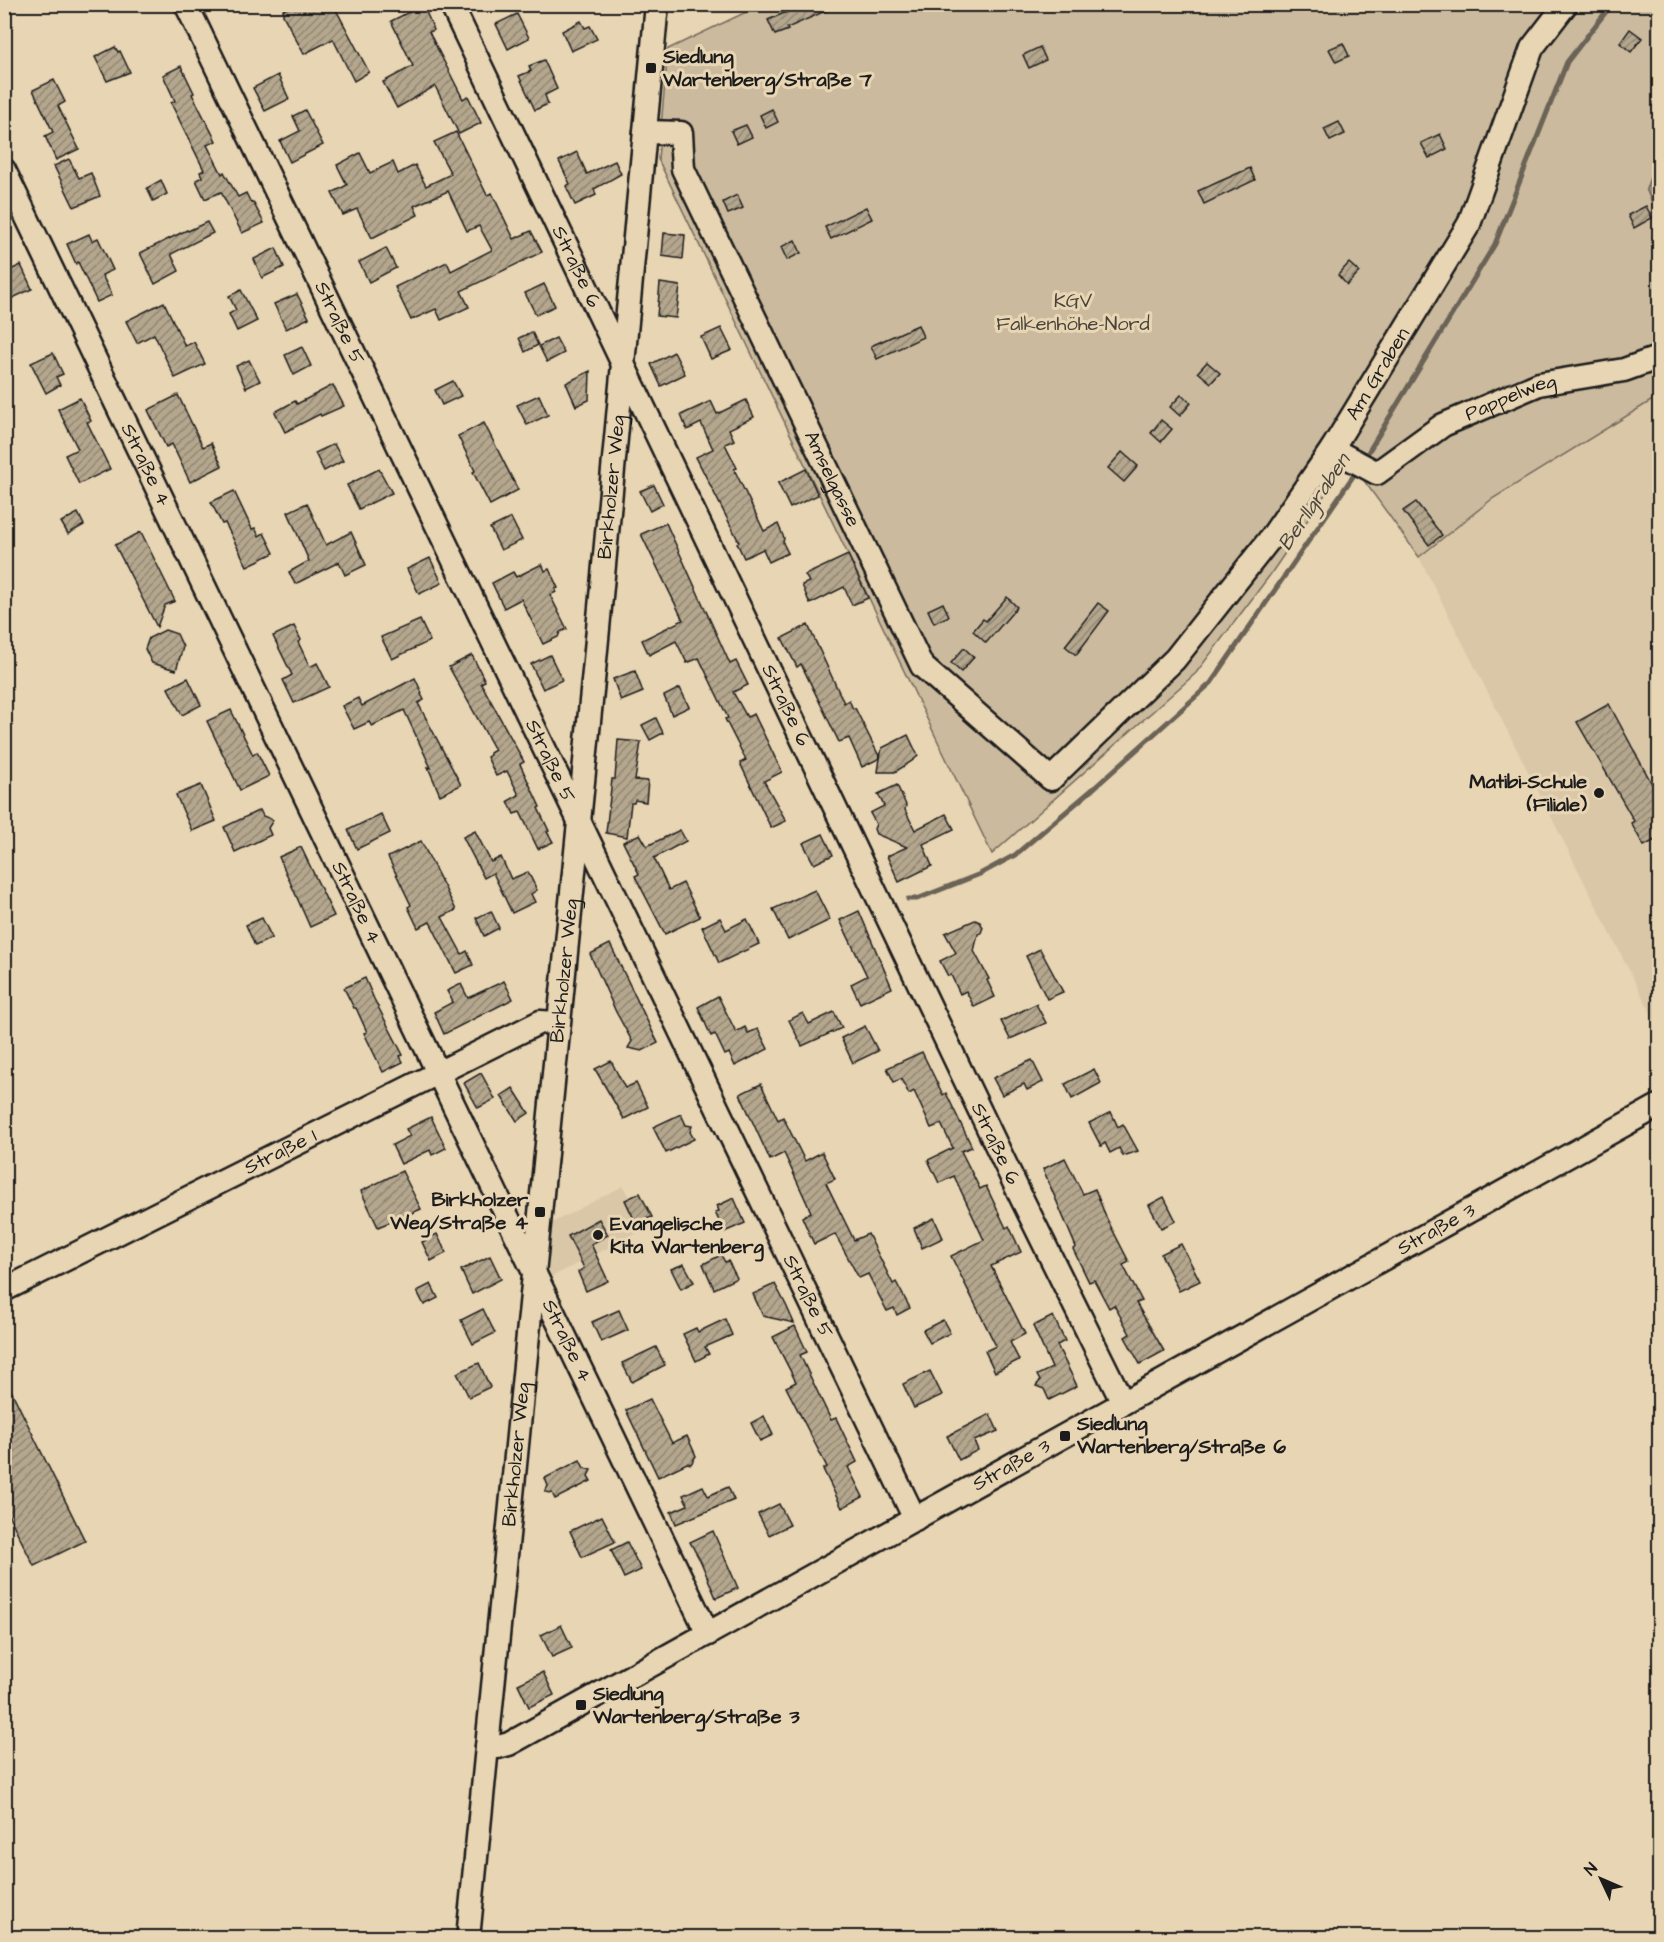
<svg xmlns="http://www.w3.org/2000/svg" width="1664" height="1942" font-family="'Architects Daughter',sans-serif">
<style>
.built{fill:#d9c7a8}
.garden{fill:#cbba9d;stroke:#746b5c;stroke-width:1.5}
.water{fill:url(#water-ripples);stroke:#6b6357;stroke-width:1.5}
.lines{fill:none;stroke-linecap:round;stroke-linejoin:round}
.stream{stroke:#6b6357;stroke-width:5}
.building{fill:url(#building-hatch);stroke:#1c1c1c;stroke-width:1.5}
.minor-casing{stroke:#1c1c1c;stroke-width:27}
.minor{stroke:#e8d5b3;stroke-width:22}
.poi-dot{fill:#1c1c1c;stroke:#e8d5b3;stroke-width:2}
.labels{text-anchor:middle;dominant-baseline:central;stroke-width:6;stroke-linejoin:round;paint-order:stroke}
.poi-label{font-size:20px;font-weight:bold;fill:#1c1c1c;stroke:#e8d5b3;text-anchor:start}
.street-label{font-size:20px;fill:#1c1c1c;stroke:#e8d5b3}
.park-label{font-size:20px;fill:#48443c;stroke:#e8d5b3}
.water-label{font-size:21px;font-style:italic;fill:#4a463e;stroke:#e8d5b3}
</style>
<defs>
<pattern id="water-ripples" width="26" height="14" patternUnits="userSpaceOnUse" patternTransform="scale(1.5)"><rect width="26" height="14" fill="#a0937e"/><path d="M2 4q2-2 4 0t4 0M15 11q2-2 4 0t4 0" fill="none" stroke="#827766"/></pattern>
<pattern id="building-hatch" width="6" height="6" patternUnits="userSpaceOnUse" patternTransform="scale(1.5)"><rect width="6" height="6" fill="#b5a78e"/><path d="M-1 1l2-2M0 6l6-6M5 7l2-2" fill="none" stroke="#928773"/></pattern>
</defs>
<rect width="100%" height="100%" fill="#e8d5b3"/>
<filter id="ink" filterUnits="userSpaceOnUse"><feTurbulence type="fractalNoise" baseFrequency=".0167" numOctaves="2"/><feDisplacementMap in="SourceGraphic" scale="12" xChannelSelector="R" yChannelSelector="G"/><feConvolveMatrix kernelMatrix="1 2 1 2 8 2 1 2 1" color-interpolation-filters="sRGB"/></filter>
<g filter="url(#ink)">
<g class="built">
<polygon points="1659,396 1659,1029 1419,557 1492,499"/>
<polygon points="623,1186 645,1229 549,1278 547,1274 552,1223"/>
</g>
<polygon class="garden" points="761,5 1659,5 1659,396 1492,499 1419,557 1360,475 1345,465 1270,575 1196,673 992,854 658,159 668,49"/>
<polygon class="water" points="1659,163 1659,218 1646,189 1652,172"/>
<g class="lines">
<g class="stream">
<polyline points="1364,459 1495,244 1567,62 1612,4"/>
<polyline points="908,899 917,899 980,874 1015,855 1093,789 1211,683 1358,469"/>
</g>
</g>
<g class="building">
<polygon points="294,4 333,4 369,72 354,81 333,39 304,54 283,15 283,10"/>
<polygon points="794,4 841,4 787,28 788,30 775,35 768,20 796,8"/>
<polygon points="423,5 434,30 429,32 463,99 468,96 481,123 459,134 435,86 397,108 383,82 413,66 391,21"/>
<polygon points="517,14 529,38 508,49 496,24"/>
<polygon points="581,21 585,28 590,26 597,39 571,51 562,31"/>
<polygon points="1630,29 1642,38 1631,52 1620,43"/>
<polygon points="1343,43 1349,56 1336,62 1329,49"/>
<polygon points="115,47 118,52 120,51 130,72 107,81 95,57"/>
<polygon points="1040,47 1046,60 1029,68 1023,55"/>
<polygon points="544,60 557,89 545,95 548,104 535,110 519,76 531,71 529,66"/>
<polygon points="181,66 194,93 192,94 216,141 207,145 222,174 224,172 238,197 246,193 251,203 253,202 264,223 242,233 221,192 205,199 196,180 202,177 200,172 204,170 171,103 175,101 163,75"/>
<polygon points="278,75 289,99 265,111 253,88"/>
<polygon points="54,80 65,102 58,106 79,149 56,160 45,136 53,132 33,90"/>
<polygon points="772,109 778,122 766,128 760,115"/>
<polygon points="305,110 323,145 290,162 280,141 300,131 293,116"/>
<polygon points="1339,122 1345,134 1330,141 1324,129"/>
<polygon points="746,125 752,137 737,144 731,131"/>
<polygon points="456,132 487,195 492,193 514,239 531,231 542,252 461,291 469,307 441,320 436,309 411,320 395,287 447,262 451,271 492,250 479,226 467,231 448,191 414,206 418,215 372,238 357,209 343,215 332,193 347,185 337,165 360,153 370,173 393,162 398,174 415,165 426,186 451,174 434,142"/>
<polygon points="1440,134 1447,149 1429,158 1421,143"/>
<polygon points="577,152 587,174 615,161 621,174 594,189 596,195 575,205 566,186 570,184 559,161"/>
<polygon points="69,159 79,178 91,173 100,196 74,207 54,166"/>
<polygon points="1250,168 1255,180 1204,204 1198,191"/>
<polygon points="161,180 167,194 153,201 147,188"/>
<polygon points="737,195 743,208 728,214 723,202"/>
<polygon points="1646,206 1652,218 1634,228 1628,215"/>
<polygon points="866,207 872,219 831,239 825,227"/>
<polygon points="207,222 213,233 171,254 179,271 155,284 140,253 187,230 188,231"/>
<polygon points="664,233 685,235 683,259 662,256"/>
<polygon points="89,234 92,241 98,238 113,270 102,275 112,295 97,302 78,262 76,264 67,244"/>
<polygon points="795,240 801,253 787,260 781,247"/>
<polygon points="276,248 284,267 262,278 254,259"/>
<polygon points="386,248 396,268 369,282 359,262"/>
<polygon points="1349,263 1359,272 1347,285 1338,275"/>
<polygon points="21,265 32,289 4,302 4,273"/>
<polygon points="660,283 680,286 676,318 657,316"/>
<polygon points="544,284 555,306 536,315 525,293"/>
<polygon points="241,290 257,321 237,331 229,314 236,310 229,296"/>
<polygon points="297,294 309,318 286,329 274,304"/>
<polygon points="164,302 185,346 194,342 205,364 175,378 154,334 137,343 126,321"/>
<polygon points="918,325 923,337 877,359 871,346"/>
<polygon points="721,328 732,350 711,359 701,337"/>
<polygon points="532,332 538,345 525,352 519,338"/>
<polygon points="556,338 564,353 547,362 539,346"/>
<polygon points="302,347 311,366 294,375 285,355"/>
<polygon points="674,352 685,374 661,386 651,364"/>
<polygon points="53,353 63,374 56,377 60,385 46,393 31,363"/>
<polygon points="249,360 260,381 246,388 236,366"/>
<polygon points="1207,362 1220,373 1211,383 1198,372"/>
<polygon points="590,371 589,400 576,406 566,383"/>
<polygon points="453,381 461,396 442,405 435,390"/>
<polygon points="333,385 344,406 321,416 320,414 285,432 275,412 295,401 297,404"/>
<polygon points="178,395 203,447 211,443 222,466 190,482 172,444 166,447 148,410"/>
<polygon points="539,395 548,415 527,425 517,405"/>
<polygon points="1181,395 1191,403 1180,416 1170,407"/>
<polygon points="80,398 91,421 87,422 110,469 79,484 65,455 78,449 58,409"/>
<polygon points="746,400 754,417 729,429 734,440 725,444 737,468 734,469 764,531 778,524 784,538 783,543 788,553 769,562 763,549 744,558 737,543 739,542 696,457 713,449 701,423 687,430 681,415 711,401 717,414"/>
<polygon points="1161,420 1172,429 1161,442 1151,433"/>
<polygon points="484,423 518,490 490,505 473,472 475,471 458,436"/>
<polygon points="334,444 343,461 324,471 315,453"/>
<polygon points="1122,452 1138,466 1124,482 1108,468"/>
<polygon points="379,469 392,493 359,509 347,485"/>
<polygon points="806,469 818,495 790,508 778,483"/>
<polygon points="654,485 663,504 650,511 640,491"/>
<polygon points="234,491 252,529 255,528 259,536 264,533 274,553 247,566 225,523 222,524 211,502"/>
<polygon points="1416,502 1442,535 1429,545 1403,511"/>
<polygon points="307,503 326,545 351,532 366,565 345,575 339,562 295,584 289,572 309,561 288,512"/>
<polygon points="78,513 84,525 68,534 61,522"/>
<polygon points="511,518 522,540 501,550 490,528"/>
<polygon points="666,523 730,664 736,661 748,685 733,692 747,717 754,714 782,772 764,781 786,821 771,828 740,763 746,760 725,719 728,718 699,658 687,663 676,641 649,655 642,640 683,620 641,534"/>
<polygon points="141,532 175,601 165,605 157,627 115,545"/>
<polygon points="848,555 868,598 852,605 844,587 810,604 802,585 809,582 805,575"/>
<polygon points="430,558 442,583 419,594 407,569"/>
<polygon points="542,564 545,571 549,569 558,588 555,589 556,592 550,595 567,629 560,632 558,637 543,644 521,599 504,608 492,583 513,572 516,577"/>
<polygon points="1007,597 1017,607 986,643 973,631 983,619 986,621"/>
<polygon points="943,603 949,616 934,623 928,610"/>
<polygon points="1098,603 1109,611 1076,655 1065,646"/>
<polygon points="420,620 430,641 392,659 381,637"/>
<polygon points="808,625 844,703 849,700 853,709 855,708 880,758 882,748 908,735 918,756 912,761 895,772 878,772 880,758 862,767 849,738 839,742 801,664 797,667 782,638"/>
<polygon points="294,626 301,640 298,642 310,667 317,663 329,687 294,703 283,680 292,675 273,636"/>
<polygon points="165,630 177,634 183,647 176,670 152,663 145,649 149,638"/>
<polygon points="964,648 974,657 961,672 951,663"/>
<polygon points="472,655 485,681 481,683 524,762 520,764 540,807 538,808 549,831 547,832 553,842 538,849 520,812 514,814 508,801 519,795 507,771 496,776 487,757 490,755 490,753 495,750 449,667"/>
<polygon points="550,655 562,680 543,689 531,664"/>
<polygon points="635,671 643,692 621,701 613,679"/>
<polygon points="188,678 201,705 182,715 168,688"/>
<polygon points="415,678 422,693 421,694 424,700 418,703 461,785 440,795 428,767 431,768 404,710 372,726 369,722 354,729 342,706 358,698 362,706"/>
<polygon points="680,688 689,707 672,715 664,696"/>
<polygon points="1609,704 1659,797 1659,838 1644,846 1631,823 1634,821 1577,722"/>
<polygon points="231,710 253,755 257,752 269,776 240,790 207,721"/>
<polygon points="656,718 663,733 650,740 642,725"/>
<polygon points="618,740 641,742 635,780 648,781 646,802 635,800 634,803 631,803 627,837 606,833 612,779 615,779"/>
<polygon points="201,785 216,821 192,831 176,795"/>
<polygon points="897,785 906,805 905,810 915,830 946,814 954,829 923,844 932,866 899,882 887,856 907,847 876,834 874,829 876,824 870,813 884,806 878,794"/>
<polygon points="260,810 263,816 273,820 268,828 271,835 235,852 224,827"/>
<polygon points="381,814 390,833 357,849 348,830"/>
<polygon points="680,830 686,841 654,858 669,890 683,883 700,917 665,934 635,876 639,874 623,842 640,834 647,846"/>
<polygon points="475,831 491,862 501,857 511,879 528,872 537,890 531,894 535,902 512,913 493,873 484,878 463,837"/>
<polygon points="823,834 833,855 814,864 803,843"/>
<polygon points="421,841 456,910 442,917 462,954 467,951 473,965 456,973 430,922 418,928 408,907 411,905 388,857"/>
<polygon points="301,847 334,916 310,927 279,857"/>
<polygon points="815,890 830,920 788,940 773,909"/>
<polygon points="491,911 499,928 484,936 476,918"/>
<polygon points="859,911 892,988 860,1003 851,984 867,976 840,920"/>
<polygon points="262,918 272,938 255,946 246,925"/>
<polygon points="720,918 726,930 747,919 759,944 719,963 702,927"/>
<polygon points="975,920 980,922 983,927 981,933 978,934 974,951 989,979 987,980 995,997 974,1007 966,991 960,994 951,975 948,976 940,961 956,953 945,933"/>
<polygon points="610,944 658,1043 642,1051 628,1048 632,1041 616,1012 590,954"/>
<polygon points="1040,949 1063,992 1047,999 1026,956"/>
<polygon points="365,978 374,999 403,1055 400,1056 403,1062 383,1072 364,1033 367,1032 356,1008 354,1008 344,988"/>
<polygon points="504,981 513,999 444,1034 434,1012 453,1002 447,991 461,984 468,998"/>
<polygon points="718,996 736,1032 745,1027 748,1033 758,1029 768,1049 735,1066 729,1053 725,1055 715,1034 711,1036 698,1007"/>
<polygon points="1036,1004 1046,1023 1010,1039 1001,1021"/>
<polygon points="834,1012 842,1028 802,1046 789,1020 803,1013 809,1024"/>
<polygon points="865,1026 878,1051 853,1063 841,1038"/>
<polygon points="922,1052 943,1095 946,1093 972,1147 961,1151 980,1189 986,1186 1006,1228 1009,1226 1021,1252 991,1266 1025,1334 1010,1342 1019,1360 995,1372 985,1351 996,1346 951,1256 984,1240 954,1176 939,1183 928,1160 953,1148 941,1124 931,1128 914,1091 909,1094 901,1079 894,1082 887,1068"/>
<polygon points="1032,1060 1043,1082 1027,1090 1024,1084 1002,1095 993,1078"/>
<polygon points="611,1061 625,1088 636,1083 648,1107 624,1119 595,1069"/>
<polygon points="1094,1069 1101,1083 1072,1099 1065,1084"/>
<polygon points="481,1073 495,1099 478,1108 464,1083"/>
<polygon points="761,1084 778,1120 783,1117 805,1161 822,1152 835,1179 826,1183 854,1240 868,1234 893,1284 896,1282 910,1308 897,1315 894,1308 887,1311 868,1274 859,1278 835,1234 814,1244 802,1217 811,1212 784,1153 770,1160 740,1094"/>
<polygon points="513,1088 529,1113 517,1121 501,1096"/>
<polygon points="1111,1112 1118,1127 1123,1124 1138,1151 1123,1156 1119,1148 1110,1153 1105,1143 1101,1146 1089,1123"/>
<polygon points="681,1114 686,1125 692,1126 690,1132 694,1139 666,1153 653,1127"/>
<polygon points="431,1117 446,1148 432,1155 430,1150 401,1164 392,1145 410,1136 406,1129"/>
<polygon points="1065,1158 1083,1194 1095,1189 1106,1217 1129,1262 1123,1265 1142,1301 1136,1303 1164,1351 1140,1364 1125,1337 1130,1334 1114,1305 1109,1308 1094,1280 1089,1282 1073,1249 1076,1247 1043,1169"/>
<polygon points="402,1171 421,1209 378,1227 361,1191"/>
<polygon points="640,1193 652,1217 636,1223 625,1200"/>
<polygon points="1164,1197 1176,1221 1161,1228 1149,1205"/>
<polygon points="734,1198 745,1223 724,1232 715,1212 719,1211 717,1206"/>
<polygon points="934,1218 943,1238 922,1248 914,1228"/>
<polygon points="599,1219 608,1235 591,1244 608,1281 586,1291 578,1272 584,1268 568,1236"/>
<polygon points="437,1234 446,1253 431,1261 422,1242"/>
<polygon points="1181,1244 1200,1281 1179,1291 1161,1254"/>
<polygon points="721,1255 725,1262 728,1261 737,1278 714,1289 703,1264"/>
<polygon points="490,1256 501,1279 472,1294 461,1270"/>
<polygon points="684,1264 694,1282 681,1289 671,1269"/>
<polygon points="431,1284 438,1298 424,1305 417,1291"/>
<polygon points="775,1284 786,1305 794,1323 763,1316 753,1294"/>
<polygon points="483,1309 495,1333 473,1344 461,1320"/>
<polygon points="619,1310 628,1330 601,1342 592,1322"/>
<polygon points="1053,1316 1065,1341 1057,1345 1077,1386 1049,1400 1044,1389 1036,1386 1040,1381 1037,1375 1052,1368 1033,1326"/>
<polygon points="725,1319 732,1335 705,1347 709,1354 696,1361 683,1334 696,1328 698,1332"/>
<polygon points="943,1320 950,1333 930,1343 923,1330"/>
<polygon points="795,1326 807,1352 800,1355 831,1420 836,1418 857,1462 848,1467 863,1497 842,1508 823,1469 827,1467 786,1387 796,1382 773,1337"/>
<polygon points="656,1347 665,1365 632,1382 622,1363"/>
<polygon points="479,1363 490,1387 469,1397 457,1373"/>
<polygon points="930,1371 942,1395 914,1408 903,1384"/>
<polygon points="4,1376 85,1541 34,1566 4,1506"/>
<polygon points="650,1399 672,1443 687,1436 696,1456 691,1464 687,1463 658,1477 626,1410"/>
<polygon points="990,1414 998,1431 974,1441 978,1450 959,1460 947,1436"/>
<polygon points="764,1416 773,1435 760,1441 751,1423"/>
<polygon points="580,1460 584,1468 591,1470 588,1476 591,1481 555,1499 552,1493 545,1492 548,1486 545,1478"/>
<polygon points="703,1486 708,1496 728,1487 734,1500 676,1524 671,1512 688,1505 683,1495"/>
<polygon points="779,1504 790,1525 769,1535 758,1514"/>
<polygon points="602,1516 615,1542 582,1557 570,1531"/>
<polygon points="713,1531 738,1588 716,1598 701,1562 690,1542"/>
<polygon points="627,1542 641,1570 624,1578 611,1550"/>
<polygon points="561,1625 572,1648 552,1657 541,1635"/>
<polygon points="543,1672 554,1695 529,1707 518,1684"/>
</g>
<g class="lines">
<g class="minor-casing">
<g id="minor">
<path id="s1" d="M186 4 915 1519"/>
<path id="s2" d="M451 4 1022 1199 1123 1403"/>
<path id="s3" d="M645 132 681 133 683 169 922 666 1051 779 1175 659 1273 535 1332 449 1469 224 1532 48 1566 4"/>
<path id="s4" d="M4 170 708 1634"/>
<path id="s5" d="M1332 449 1377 473 1443 425 1539 384 1624 370 1660 357"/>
<path id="s6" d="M4 1290 540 1022 558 1023"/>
<path id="s7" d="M487 1747H498L509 1744 1660 1105"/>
<path id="s8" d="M468 1938 594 671 657 4"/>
</g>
</g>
<use href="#minor" class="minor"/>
</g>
</g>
<g class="poi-dot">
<rect x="645" y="62" width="12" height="12" rx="3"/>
<circle cx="1599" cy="793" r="6"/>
<rect x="534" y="1206" width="12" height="12" rx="3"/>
<circle cx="598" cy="1235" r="6"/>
<rect x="1059" y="1430" width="12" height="12" rx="3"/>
<rect x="575" y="1699" width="12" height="12" rx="3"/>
</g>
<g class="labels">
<g class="poi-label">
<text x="663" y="57">Siedlung<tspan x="663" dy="23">Wartenberg/Straße 7</tspan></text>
<text x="1587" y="782" text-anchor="end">Matibi-Schule<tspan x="1587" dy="23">(Filiale)</tspan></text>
<text x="528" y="1200" text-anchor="end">Birkholzer<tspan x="528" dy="23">Weg/Straße 4</tspan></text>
<text x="610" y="1224">Evangelische<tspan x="610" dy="23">Kita Wartenberg</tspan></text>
<text x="1077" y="1424">Siedlung<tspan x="1077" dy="23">Wartenberg/Straße 6</tspan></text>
<text x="593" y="1694">Siedlung<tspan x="593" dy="23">Wartenberg/Straße 3</tspan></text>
</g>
<g class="street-label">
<text stroke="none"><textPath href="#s2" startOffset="291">Straße 6</textPath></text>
<text stroke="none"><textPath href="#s1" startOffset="354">Straße 5</textPath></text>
<text stroke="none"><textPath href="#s3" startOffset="1318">Am Graben</textPath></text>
<text stroke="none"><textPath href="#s5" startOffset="206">Pappelweg</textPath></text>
<text stroke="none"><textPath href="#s4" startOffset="327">Straße 4</textPath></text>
<text stroke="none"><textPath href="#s3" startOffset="416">Amselgasse</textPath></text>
<text stroke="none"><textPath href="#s8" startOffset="1458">Birkholzer Weg</textPath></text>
<text stroke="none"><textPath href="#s2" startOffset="777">Straße 6</textPath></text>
<text stroke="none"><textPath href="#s1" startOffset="840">Straße 5</textPath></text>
<text stroke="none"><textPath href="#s4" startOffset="813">Straße 4</textPath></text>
<text stroke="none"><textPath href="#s8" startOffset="972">Birkholzer Weg</textPath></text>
<text stroke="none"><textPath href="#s2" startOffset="1263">Straße 6</textPath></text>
<text stroke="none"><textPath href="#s6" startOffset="309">Straße 1</textPath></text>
<text stroke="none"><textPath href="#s7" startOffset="1083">Straße 3</textPath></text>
<text stroke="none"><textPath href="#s1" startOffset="1434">Straße 5</textPath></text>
<text stroke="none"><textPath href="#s4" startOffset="1299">Straße 4</textPath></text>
<text stroke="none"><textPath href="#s8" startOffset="486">Birkholzer Weg</textPath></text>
<text stroke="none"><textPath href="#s7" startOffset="597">Straße 3</textPath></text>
</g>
<g class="park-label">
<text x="1073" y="301">KGV<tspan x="1073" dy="23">Falkenhöhe-Nord</tspan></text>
</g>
<g class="water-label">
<text transform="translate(1314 502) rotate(-56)">Berllgraben</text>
</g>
</g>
<rect width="1664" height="1942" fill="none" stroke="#e8d5b3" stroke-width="24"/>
<rect x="12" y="12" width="1640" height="1918" fill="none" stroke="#1c1c1c" stroke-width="2" filter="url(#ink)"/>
<g transform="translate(1601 1879) rotate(314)" stroke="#e8d5b3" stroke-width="4.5" paint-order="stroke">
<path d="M0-4.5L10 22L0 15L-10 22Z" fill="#1c1c1c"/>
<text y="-9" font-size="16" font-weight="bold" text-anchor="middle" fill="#1c1c1c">N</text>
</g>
</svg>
